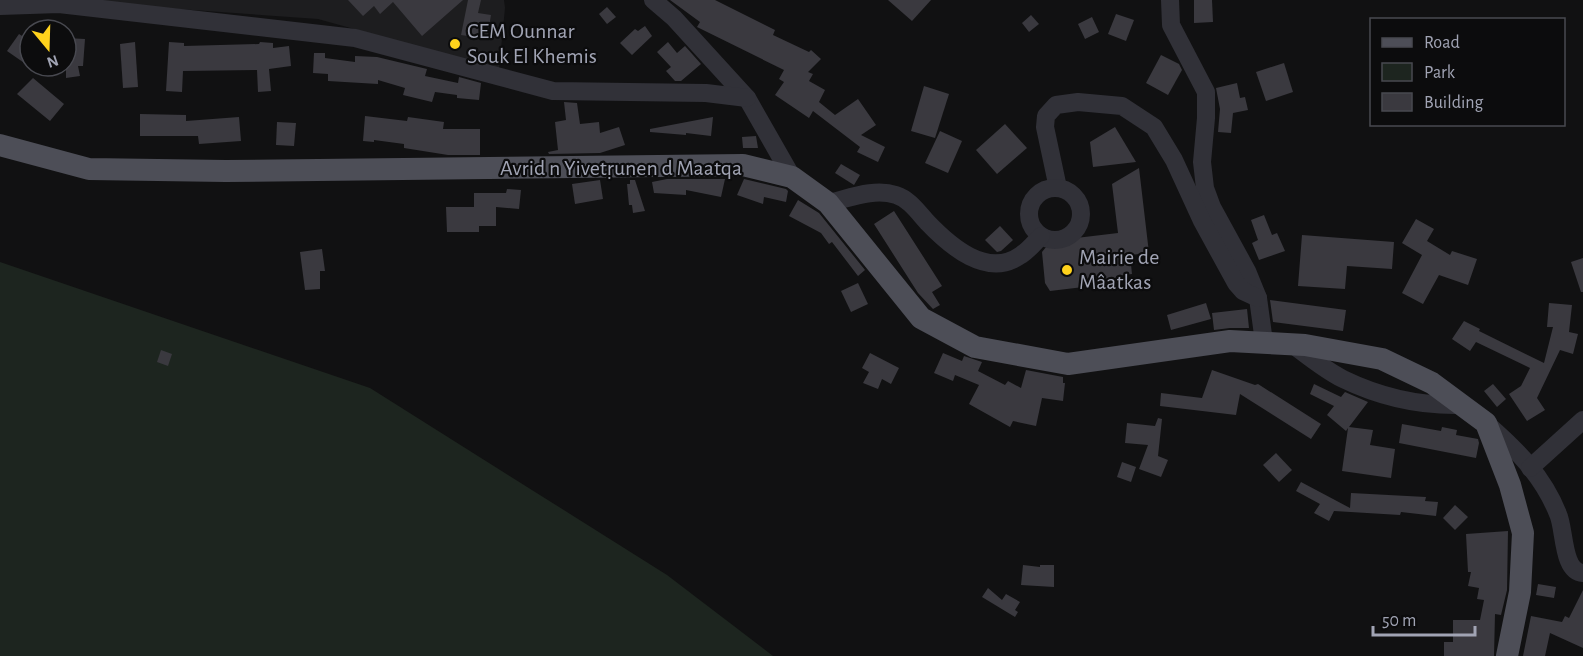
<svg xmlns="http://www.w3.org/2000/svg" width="1583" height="656" font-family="'Alegreya Sans',sans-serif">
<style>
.built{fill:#1d1d1f}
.green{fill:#1d251f}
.building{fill:#3a393f}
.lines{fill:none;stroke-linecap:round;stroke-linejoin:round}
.minor{stroke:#313138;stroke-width:18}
.major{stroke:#4d4e57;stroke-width:22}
.poi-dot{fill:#ffd21c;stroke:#0c0c0d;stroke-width:2}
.labels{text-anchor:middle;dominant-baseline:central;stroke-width:4.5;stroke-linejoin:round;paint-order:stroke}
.poi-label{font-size:22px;fill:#a1a4b4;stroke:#0c0c0d;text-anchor:start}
.street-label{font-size:22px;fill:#a1a4b4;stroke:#0c0c0d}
</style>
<rect width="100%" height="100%" fill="#111112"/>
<polygon class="built" points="78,0 504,0 505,8 499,69 318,19 79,2"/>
<polygon class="green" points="0,262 370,388 667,575 773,656 0,656"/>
<g class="building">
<polygon points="348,0 463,0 422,36 393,2 380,14 374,6 363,16"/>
<polygon points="468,0 481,0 478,13 491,15 487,39 461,35"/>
<polygon points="670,0 715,0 775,30 773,35 809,52 811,50 821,59 808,72 813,74 809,81 825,90 819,102 835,115 858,99 876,125 861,135 885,147 878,162 857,152 860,147 813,111 809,118 775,95 784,82 779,79 784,70 697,27 700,22"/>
<polygon points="888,0 931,0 912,21"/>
<polygon points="1194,0 1212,0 1213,22 1194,23"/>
<polygon points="607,7 616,17 607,24 599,14"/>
<polygon points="1116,14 1134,20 1126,41 1108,34"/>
<polygon points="1031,15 1039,24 1029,32 1022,23"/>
<polygon points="1092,17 1099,32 1085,39 1078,24"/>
<polygon points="645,26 652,36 632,55 620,43 635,29 638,31"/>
<polygon points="19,34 30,41 30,67 7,51"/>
<polygon points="66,38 85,39 83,66 78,66 80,76 66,78"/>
<polygon points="135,42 138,87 123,88 120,44"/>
<polygon points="169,42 184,43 184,46 259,44 260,42 273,43 273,48 289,46 291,66 269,69 271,91 258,92 257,70 183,71 182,92 166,91"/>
<polygon points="668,42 677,53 685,46 701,64 681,81 675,81 666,71 671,67 657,52"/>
<polygon points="314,53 325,53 325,58 355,62 355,56 377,57 427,69 425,76 458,83 459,77 481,83 479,100 457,98 457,95 435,92 432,102 403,95 405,88 378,80 378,84 328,81 328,74 313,73"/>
<polygon points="1161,55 1179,64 1182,70 1168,95 1146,83"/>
<polygon points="1284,63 1293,92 1266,101 1256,72"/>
<polygon points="33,78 64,104 50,121 17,94"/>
<polygon points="1237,83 1240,98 1245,97 1248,110 1233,113 1231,133 1218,132 1220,109 1216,88"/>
<polygon points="924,86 949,94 935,138 911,131"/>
<polygon points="564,102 577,103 580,124 599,122 600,133 619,127 625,145 600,153 549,154 548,152 558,150 555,122 566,120"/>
<polygon points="140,114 186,115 186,121 239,117 241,141 199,144 198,136 140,136"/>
<polygon points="365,116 407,121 408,117 444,122 443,129 480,129 480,155 448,155 404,148 404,144 374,140 374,142 363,141"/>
<polygon points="713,117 711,136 686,133 686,135 650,132 650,129"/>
<polygon points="277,122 296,123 294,146 276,145"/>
<polygon points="1005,124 1027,148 997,174 976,150"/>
<polygon points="1115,127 1136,162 1093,167 1090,142"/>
<polygon points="940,131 962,141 948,173 925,163"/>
<polygon points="756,136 758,148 743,148 742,137"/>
<polygon points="841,164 860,175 854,185 835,173"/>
<polygon points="1139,168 1149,253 1130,255 1132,274 1116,276 1117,283 1050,291 1045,283 1042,252 1051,241 1118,233 1112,184"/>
<polygon points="667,179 725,179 721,197 686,190 686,195 654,193 652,182"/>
<polygon points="744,179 786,189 788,191 786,202 764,197 763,204 737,195"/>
<polygon points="600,180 603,199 575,204 572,184"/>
<polygon points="630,180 635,180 645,211 633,213 632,205 629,205 627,184 630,184"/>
<polygon points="507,189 521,190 519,209 496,207 496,226 479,226 479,232 447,232 446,207 474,207 474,193 506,193"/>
<polygon points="798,200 819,213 865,270 858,276 832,242 829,244 821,233 789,216"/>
<polygon points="894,211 942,286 932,292 940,305 933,309 918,293 874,224"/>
<polygon points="1264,215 1272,235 1277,233 1285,251 1259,260 1252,243 1258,240 1251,220"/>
<polygon points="1416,219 1434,229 1427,241 1450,255 1452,251 1477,259 1468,285 1439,275 1423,304 1402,293 1422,255 1402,243"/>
<polygon points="1000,226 1013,240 1001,251 997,252 985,240"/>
<polygon points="1302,235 1394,242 1392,269 1347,266 1345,289 1298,286"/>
<polygon points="322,249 325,271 320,271 320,289 305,290 300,252"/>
<polygon points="1583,258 1583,292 1581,292 1571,262"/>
<polygon points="858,283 868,304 851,312 841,291"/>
<polygon points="1270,300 1346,310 1343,331 1273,322"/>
<polygon points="1206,303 1211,319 1171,330 1167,315"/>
<polygon points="1549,303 1572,305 1569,332 1578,334 1573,354 1560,350 1537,398 1545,410 1527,421 1509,394 1521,386 1530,368 1476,342 1470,351 1452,339 1464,321 1480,329 1479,331 1544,363 1553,327 1547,327"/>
<polygon points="1247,309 1249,328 1230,328 1214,330 1212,313"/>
<polygon points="161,350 172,354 168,366 157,362"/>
<polygon points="870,353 899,368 891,384 882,379 878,389 863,383 869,372 862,368"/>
<polygon points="943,353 962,361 964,356 982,362 978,371 1005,385 1008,381 1021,388 1026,370 1063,377 1063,383 1065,383 1063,401 1042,398 1036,426 1013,421 1010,427 969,404 979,385 955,375 953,381 934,373"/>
<polygon points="1212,370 1255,385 1258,384 1321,424 1311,439 1240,394 1236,415 1160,406 1161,393 1202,398"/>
<polygon points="1314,384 1341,397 1345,392 1368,402 1349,427 1373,430 1370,445 1395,449 1391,478 1342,471 1348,428 1346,431 1327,415 1334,406 1310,394"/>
<polygon points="1493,384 1506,399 1497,407 1484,391"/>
<polygon points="1158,418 1162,419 1158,456 1168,460 1161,477 1139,469 1148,445 1125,443 1127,423 1155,426"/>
<polygon points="1402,424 1441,431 1442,427 1457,430 1456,435 1478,439 1479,443 1476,458 1399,443"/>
<polygon points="1276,453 1292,470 1279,482 1263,465"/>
<polygon points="1122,462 1136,467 1131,482 1117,477"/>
<polygon points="1301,482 1350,508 1351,493 1426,497 1425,501 1438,502 1436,516 1401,512 1400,515 1334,511 1329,521 1314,513 1320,504 1296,491"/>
<polygon points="1455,505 1468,517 1455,530 1443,518"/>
<polygon points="1508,531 1507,590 1501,615 1495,614 1494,656 1444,656 1444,642 1453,642 1453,620 1480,620 1484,600 1477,599 1479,588 1468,586 1471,572 1468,572 1466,534"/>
<polygon points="1023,565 1040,567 1040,565 1054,565 1054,587 1021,585"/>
<polygon points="1538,584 1556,587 1554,598 1536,595"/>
<polygon points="988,588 1002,600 1006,594 1020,602 1015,610 1018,612 1015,617 982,597"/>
<polygon points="1583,590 1583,648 1550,633 1545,656 1523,656 1531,616 1562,622 1565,616 1569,618"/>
</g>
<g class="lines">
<g class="minor">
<polyline points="653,0 674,18 747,98 792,177"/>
<polyline points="1170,0 1171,25 1206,92 1206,118 1202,162 1205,188 1212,207 1247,271 1258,298 1264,342"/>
<polyline points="0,6 59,4 355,38 553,91 706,93 747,98"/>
<polyline points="1058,188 1045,127 1046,116 1056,105 1078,102 1122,106 1154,127 1174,160 1202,221 1236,283 1243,291 1258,298"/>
<circle cx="1055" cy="214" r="26"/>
<path d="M828 203C850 198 874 188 896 195 909 199 918 212 927 222 950 246 987 279 1021 255 1029 250 1035 242 1041 236"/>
<path d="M1292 344C1308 356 1325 370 1343 379 1380 397 1420 406 1461 405"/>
<path d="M1487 424C1517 450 1543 476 1558 514 1565 529 1562 572 1583 573"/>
<polyline points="1530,468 1583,420"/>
</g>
<polyline class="major" points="0,145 89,169 226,171 743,165 792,177 828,203 921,318 975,347 1068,364 1230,341 1305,345 1382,359 1432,383 1486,423 1510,485 1523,533 1520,592 1507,656"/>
</g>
<g class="poi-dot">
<circle cx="455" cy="44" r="6"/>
<circle cx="1067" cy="270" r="6"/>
</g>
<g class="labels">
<g class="poi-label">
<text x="467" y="31">CEM Ounnar<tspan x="467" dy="25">Souk El Khemis</tspan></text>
<text x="1079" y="257">Mairie de<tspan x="1079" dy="25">Mâatkas</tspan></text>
</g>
<g class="street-label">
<text x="621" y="168">Avrid n Yivetṛunen d Maatqa</text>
</g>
</g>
<rect x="1370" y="18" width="195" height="108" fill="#0c0c0d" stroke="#484950" stroke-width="1.5"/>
<rect x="1382" y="38" width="30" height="9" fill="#4d4e57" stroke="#484950" stroke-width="1.5"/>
<text x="1424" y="48" font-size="18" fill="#a1a4b4">Road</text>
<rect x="1382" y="63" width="30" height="18" fill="#1d251f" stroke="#484950" stroke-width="1.5"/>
<text x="1424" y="78" font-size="18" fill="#a1a4b4">Park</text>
<rect x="1382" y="93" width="30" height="18" fill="#3a393f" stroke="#484950" stroke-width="1.5"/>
<text x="1424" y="108" font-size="18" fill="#a1a4b4">Building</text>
<g transform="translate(48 48) rotate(161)"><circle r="28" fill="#0c0c0d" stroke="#484950" stroke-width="1.5"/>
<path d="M0-4.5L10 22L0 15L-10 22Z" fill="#ffd21c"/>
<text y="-9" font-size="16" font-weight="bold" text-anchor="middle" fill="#a1a4b4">N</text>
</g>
<path d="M1373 626v9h102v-9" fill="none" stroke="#a1a4b4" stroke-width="3"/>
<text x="1382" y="626" font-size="18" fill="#a1a4b4" stroke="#0c0c0d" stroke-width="4.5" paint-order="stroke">50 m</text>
</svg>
